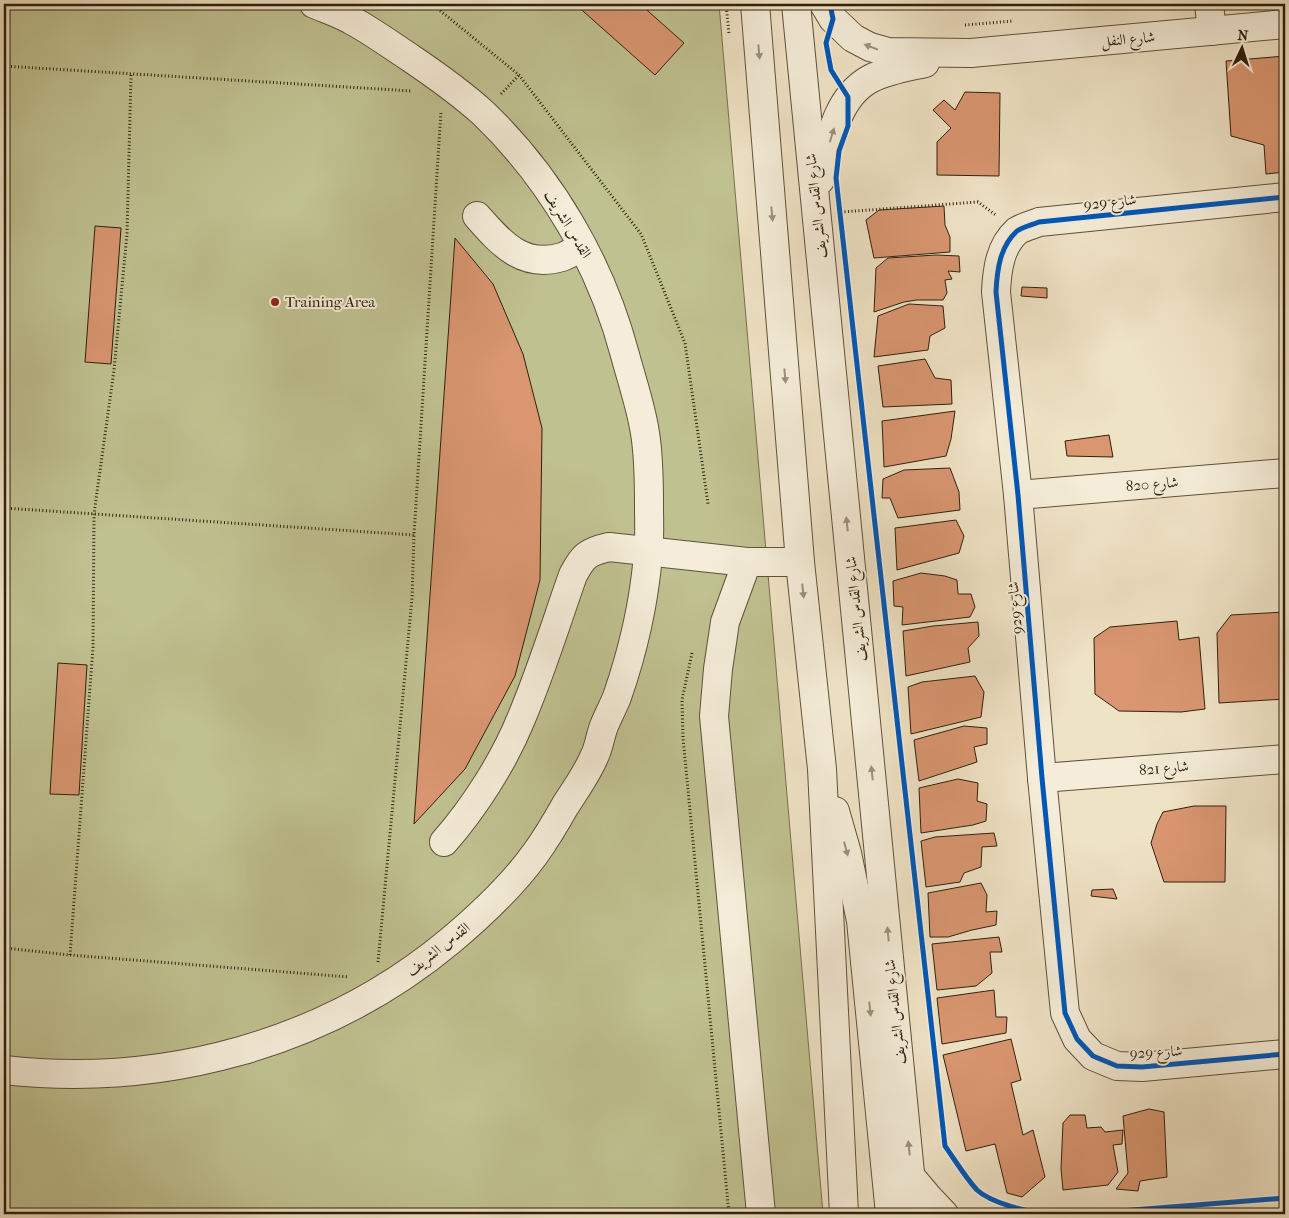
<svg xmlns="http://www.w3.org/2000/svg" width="1289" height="1218" font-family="'IM FELL French Canon',Amiri,serif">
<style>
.green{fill:#c0c190;stroke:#78704e}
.building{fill:#d99671;stroke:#2f200b}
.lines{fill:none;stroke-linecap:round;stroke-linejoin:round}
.minor-casing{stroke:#5f513a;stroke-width:30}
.path{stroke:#2f200b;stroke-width:3;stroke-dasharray:1 2.5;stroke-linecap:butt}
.minor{stroke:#f5edd9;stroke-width:28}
.cycleway-casing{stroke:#f5edd9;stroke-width:8}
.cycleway{stroke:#0057b8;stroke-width:5}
.oneway{fill:#9c917c}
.poi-dot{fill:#8f2418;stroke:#f5edd9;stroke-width:2}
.labels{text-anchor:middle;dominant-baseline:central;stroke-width:4;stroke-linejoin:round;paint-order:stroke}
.street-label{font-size:15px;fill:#2f200b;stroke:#f5edd9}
.poi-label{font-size:15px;fill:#2f200b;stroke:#f5edd9;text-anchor:start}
</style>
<rect width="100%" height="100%" fill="#efe3c5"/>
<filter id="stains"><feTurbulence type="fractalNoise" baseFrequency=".004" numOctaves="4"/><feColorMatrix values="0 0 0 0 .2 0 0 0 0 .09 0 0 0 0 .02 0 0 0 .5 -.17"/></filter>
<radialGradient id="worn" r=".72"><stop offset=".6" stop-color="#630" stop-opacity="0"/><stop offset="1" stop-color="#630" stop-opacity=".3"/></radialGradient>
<polygon class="green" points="4,4 719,4 823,1214 4,1214"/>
<g class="building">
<polygon points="575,4 640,4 684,43 655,75"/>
<polygon points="1285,56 1285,172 1266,174 1264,145 1231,136 1226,61"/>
<polygon points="965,92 1000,93 999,176 937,175 937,142 951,128 933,110 944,100 955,110"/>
<polygon points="944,206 945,225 950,237 950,252 874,258 866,220 879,210"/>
<polygon points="95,226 121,228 111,364 85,362"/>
<polygon points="455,238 493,284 523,354 542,428 540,580 515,676 465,769 414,824"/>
<polygon points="936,255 959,256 960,272 948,271 952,279 945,280 947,293 943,300 917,300 904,302 874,312 876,268 888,258"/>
<polygon points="1022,287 1047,288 1047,298 1021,296"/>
<polygon points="909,304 943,306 945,328 930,336 928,350 874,357 878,316"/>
<polygon points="925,359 935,378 951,380 952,404 883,407 878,366"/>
<polygon points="955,411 951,439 946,456 884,467 882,421"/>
<polygon points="1109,435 1113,457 1067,456 1065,441"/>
<polygon points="950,468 959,492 960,510 898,518 890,498 882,498 883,479 904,470"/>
<polygon points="956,520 964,536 959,553 897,570 895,528"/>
<polygon points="1285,520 1285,561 1283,521"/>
<polygon points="921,573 945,576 957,580 958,594 971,594 975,607 970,617 902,625 903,607 894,606 893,581"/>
<polygon points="1285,612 1285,699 1219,703 1217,633 1231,615"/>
<polygon points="1177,621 1179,640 1199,637 1205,709 1181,712 1119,711 1095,694 1094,638 1110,627"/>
<polygon points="978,622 979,636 968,648 970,662 906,676 903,631 933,626"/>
<polygon points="58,663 87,665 79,795 50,794"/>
<polygon points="975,676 984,692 981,717 911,734 908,687 922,682"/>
<polygon points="964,726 987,728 987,744 974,747 977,762 919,781 914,740"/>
<polygon points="958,779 978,783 977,801 987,804 986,821 973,825 921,833 919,788"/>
<polygon points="1194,806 1226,806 1225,882 1164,882 1151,843 1157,824 1163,812"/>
<polygon points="994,833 997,846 982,847 981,867 964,873 960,882 926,887 921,841 935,837"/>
<polygon points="981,883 987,895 986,912 997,911 996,925 972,930 948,937 930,937 928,893"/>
<polygon points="1113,889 1117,899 1091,896 1092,890"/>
<polygon points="999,937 1002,952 990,952 992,973 976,986 937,990 932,944"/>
<polygon points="994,990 996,1017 1007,1017 1006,1033 942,1044 937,998"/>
<polygon points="1011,1039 1021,1080 1011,1083 1023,1135 1033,1130 1045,1177 1022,1197 1007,1193 995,1144 966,1151 943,1055"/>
<polygon points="1149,1109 1164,1112 1167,1177 1140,1181 1138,1191 1116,1189 1128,1173 1123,1116"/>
<polygon points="1070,1115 1085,1115 1087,1128 1101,1127 1105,1132 1123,1130 1122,1144 1113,1145 1118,1172 1108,1185 1063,1190 1061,1169 1063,1123"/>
</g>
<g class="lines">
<g class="minor-casing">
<g id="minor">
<polyline points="755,4 800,562 822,769 844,1214"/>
<polyline points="796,4 914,1214"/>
<polyline points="824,4 833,19 853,38 870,47 888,52 971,53 1285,24"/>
<polyline points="1209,4 1212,31"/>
<path d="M820 180C829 145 835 98 870 79 887 70 907 67 925 63"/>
<path d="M1285 197 1039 222C1032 225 1023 227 1017 231 1000 246 997 270 996 292L1018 495 1042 778 1065 1013 1077 1039 1093 1056 1117 1066 1142 1067 1285 1054"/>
<path d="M477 216C500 242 522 269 562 257 569 255 576 249 582 246"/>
<polyline points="1018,495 1285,473"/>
<polyline points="747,562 725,622 718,669 714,716 761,1214"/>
<polyline points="1042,778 1285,759"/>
<polyline points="835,811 847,853 861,921 890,1214"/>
<path d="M444 842C474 808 504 761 521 719 541 672 556 623 573 575 583 556 587 552 609 547L747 562H800"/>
<path d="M4 1070C164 1088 326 1044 450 941 481 915 512 886 535 854 546 839 556 822 565 806 575 790 587 774 594 757 599 748 600 736 604 726 608 716 613 707 617 697 633 651 644 603 648 555 650 539 649 522 649 506 649 482 649 457 645 433 641 407 632 381 625 355 601 264 551 178 483 113 461 93 437 76 412 59 392 46 372 31 351 20 339 13 326 9 314 4"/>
<polyline points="911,1177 927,1196 944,1214"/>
</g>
</g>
<g class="path">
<polyline points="432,4 519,75 641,234 685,343 708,504"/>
<polyline points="726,4 729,34"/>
<polyline points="965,25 1013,21"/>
<polyline points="4,66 412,91"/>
<polyline points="501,94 519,75"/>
<polyline points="841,212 978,202 997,216"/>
<polyline points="4,508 414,535"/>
<polyline points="692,653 682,700 683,738 729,1214"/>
<polyline points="4,948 70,955 349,977"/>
<polyline points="70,955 93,647 94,514 114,370 127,234 131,75"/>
<polyline points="378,962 412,598 414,535 441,111"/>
</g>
<use href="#minor" class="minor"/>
<g class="cycleway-casing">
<g id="cycleway">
<path d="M830 4 833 19 826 43 831 70 848 97V126L839 151 836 178 945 1146C955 1160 965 1177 977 1190 991 1203 1028 1212 1046 1214"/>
<path d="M1285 197 1039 222C1032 225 1023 227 1017 231 1000 246 997 270 996 292L1018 495 1042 778 1065 1013 1077 1039 1093 1056 1117 1066 1142 1067 1285 1054"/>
<polyline points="1082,1214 1285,1198"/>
</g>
</g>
<use href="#cycleway" class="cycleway"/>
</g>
<defs><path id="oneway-solid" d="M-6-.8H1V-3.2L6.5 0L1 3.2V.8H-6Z" transform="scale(1.25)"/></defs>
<g class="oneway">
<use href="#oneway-solid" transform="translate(871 47) rotate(-159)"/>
<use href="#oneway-solid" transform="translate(759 52) rotate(85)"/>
<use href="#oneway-solid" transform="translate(832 135) rotate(-73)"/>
<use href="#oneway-solid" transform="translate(772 214) rotate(85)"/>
<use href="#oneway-solid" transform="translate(785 376) rotate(85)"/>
<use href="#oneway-solid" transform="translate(847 524) rotate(-96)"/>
<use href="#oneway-solid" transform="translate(803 591) rotate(84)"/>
<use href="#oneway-solid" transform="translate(872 773) rotate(-96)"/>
<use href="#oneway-solid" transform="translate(846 849) rotate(75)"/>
<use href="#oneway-solid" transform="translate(888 934) rotate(-96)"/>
<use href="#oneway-solid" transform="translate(870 1009) rotate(84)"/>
<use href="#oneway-solid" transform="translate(909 1148) rotate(-96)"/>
</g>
<circle class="poi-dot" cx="275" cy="302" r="5"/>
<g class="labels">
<g class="street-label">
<text transform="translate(1128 39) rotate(-5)">شارع النفل</text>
<text transform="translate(1110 202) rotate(-6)">شارع 929</text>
<text transform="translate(816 206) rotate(-96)">شارع القدس الشريف</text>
<text transform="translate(568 224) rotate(59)">القدس الشريف</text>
<text transform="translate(1152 484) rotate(-5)">شارع 820</text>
<text transform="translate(1015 608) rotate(-95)">شارع 929</text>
<text transform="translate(856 609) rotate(-96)">شارع القدس الشريف</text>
<text transform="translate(1164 768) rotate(-5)">شارع 821</text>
<text transform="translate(438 949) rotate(-38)">القدس الشريف</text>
<text transform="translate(895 1012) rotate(-96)">شارع القدس الشريف</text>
<text transform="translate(1156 1052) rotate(-3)">شارع 929</text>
</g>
<g class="poi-label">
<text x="285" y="302">Training Area</text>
</g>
</g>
<rect width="1289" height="1218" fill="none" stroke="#efe3c5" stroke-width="20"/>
<rect x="5" y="5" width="1279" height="1208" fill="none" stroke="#2f200b" stroke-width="2.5"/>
<rect x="10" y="10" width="1269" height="1198" fill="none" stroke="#2f200b"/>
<g transform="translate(1242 48) rotate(4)" stroke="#f5edd9" stroke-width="4" paint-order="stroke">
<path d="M0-4L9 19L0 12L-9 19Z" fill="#2f200b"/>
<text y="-8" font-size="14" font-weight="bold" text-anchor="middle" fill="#2f200b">N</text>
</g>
<rect width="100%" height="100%" filter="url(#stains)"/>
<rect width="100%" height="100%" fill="url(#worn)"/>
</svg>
